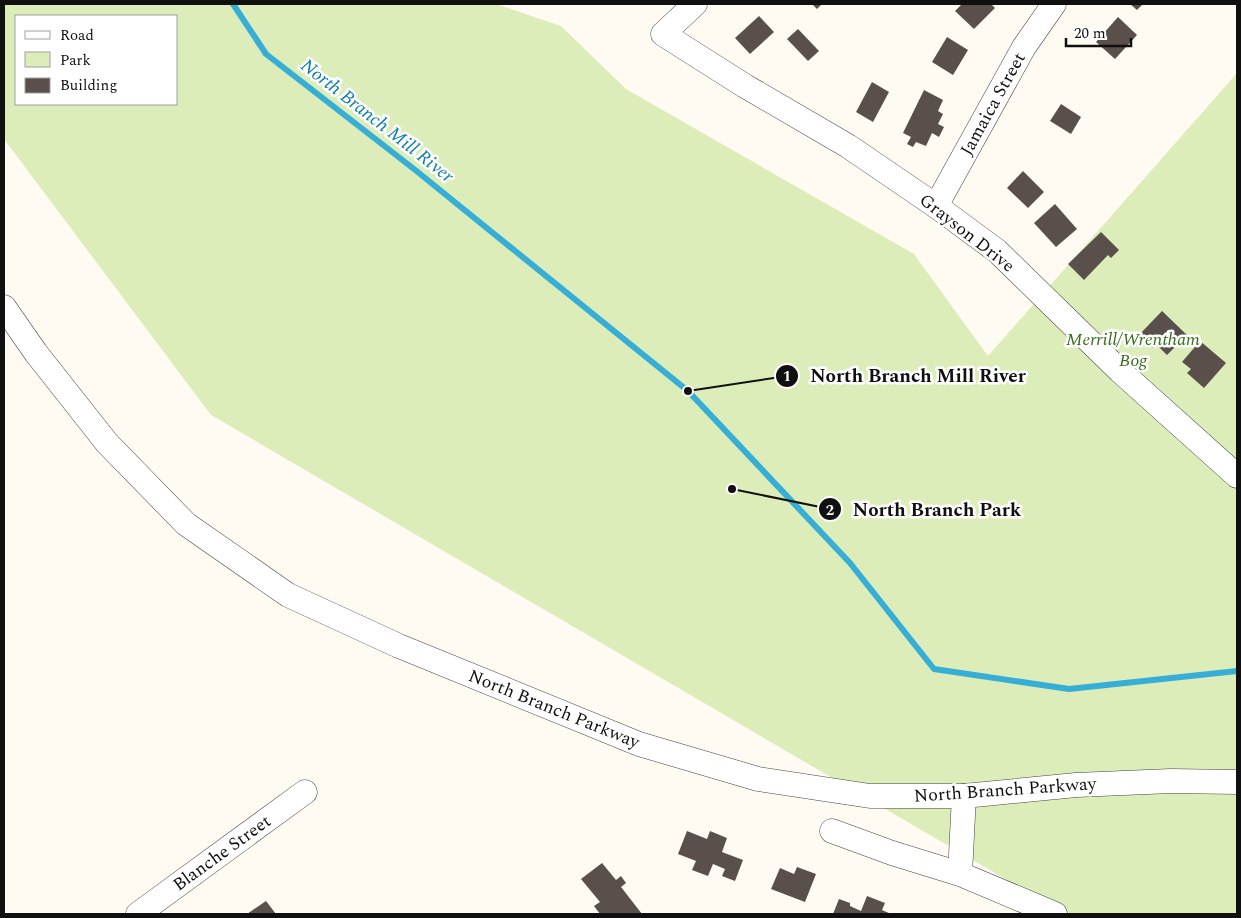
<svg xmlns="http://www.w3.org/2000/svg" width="1241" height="918" font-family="Spectral,serif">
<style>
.green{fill:#dcedb9;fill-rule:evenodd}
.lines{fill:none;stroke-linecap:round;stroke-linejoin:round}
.stream{stroke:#36aed6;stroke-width:6}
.building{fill:#594f4b}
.minor-casing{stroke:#434343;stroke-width:25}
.minor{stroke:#fff;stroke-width:24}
.labels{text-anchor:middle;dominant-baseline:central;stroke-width:5;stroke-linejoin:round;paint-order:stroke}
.street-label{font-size:18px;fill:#101010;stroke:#fff}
.park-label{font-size:18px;font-style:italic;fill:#386d1b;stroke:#fff}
.water-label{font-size:19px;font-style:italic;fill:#107fab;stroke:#fff}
.leader{fill:none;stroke:#101010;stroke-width:2}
.callout-dot{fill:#101010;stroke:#fff;stroke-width:2}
.mark-label{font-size:15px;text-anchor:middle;font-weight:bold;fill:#fff}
.callout-label{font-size:19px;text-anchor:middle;font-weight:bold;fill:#101010;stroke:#fff;stroke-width:5;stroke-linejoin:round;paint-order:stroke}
</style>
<rect width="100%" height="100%" fill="#fffbf3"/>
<path class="green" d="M4 4H496L561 26 626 89 914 254 988 356 1237 73V914H1065L211 415 4 139ZM16 16H176V104H16Z"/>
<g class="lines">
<polyline class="stream" points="233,4 266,54 414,169 688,391 850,563 934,669 1069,689 1237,671"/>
</g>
<g class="building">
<polygon points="812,4 822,4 817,9"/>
<polygon points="962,4 991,4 995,8 974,29 955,11"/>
<polygon points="1130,4 1143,4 1137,10"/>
<polygon points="759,16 774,32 750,54 735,38"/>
<polygon points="1118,17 1137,35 1115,59 1096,42"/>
<polygon points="798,29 819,51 808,61 787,39"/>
<polygon points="947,37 968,50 953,75 932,62"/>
<polygon points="872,82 889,92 873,122 856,112"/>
<polygon points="924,90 943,100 938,111 943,114 938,124 944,127 939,137 932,133 926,146 916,142 913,147 907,144 911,137 903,133"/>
<polygon points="1061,104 1081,117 1071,134 1050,121"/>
<polygon points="1023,171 1044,192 1028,208 1007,188"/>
<polygon points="1055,204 1077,229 1056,247 1034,223"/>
<polygon points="1101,232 1119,250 1111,258 1108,255 1084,280 1068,264"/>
<polygon points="1162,311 1187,335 1167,355 1156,344 1153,348 1139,335"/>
<polygon points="1200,341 1226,363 1204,388 1187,373 1191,369 1182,362"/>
<polygon points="687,831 707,839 710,831 727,838 722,852 743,860 735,881 722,876 725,869 713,864 708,876 692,870 696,861 678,854"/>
<polygon points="602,863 616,880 621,876 626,883 621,887 642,914 600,914 594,906 600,902 581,879"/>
<polygon points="797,867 816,874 805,902 771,889 780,868 794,874"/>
<polygon points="867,896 885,903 882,910 891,914 833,914 839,899 850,903 850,906 861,911"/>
<polygon points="266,901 276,914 247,914"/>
</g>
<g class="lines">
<g class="minor-casing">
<g id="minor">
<polyline points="695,4 663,34 745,86 848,146 936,206 997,251 1120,371 1237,476"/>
<polyline points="936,206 1024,47 1054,4"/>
<polyline points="4,307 36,353 107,443 186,524 288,595 399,646 639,744 758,779 870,796 964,796 1076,785 1171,781 1237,782"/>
<polyline points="832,831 892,853 960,874 1055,914"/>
<polyline points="960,874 964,796"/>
<polyline points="138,914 305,792"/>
</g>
</g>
<use href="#minor" class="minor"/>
</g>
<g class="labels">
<g class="street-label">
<text transform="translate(993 104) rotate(-61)">Jamaica Street</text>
<text transform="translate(967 233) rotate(38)">Grayson Drive</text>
<text transform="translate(554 709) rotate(22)">North Branch Parkway</text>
<text transform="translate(1005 790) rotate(-4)">North Branch Parkway</text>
<text transform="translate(222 853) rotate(-36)">Blanche Street</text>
</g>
<g class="park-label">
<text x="1133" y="339">Merrill/Wrentham<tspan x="1133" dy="21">Bog</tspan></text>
</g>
<g class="water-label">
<text transform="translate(377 121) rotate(38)">North Branch Mill River</text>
</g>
</g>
<path class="leader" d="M688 391L787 376M732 489L830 509"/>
<g class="callout-dot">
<circle cx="688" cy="391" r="5"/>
<circle cx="732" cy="489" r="5"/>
<circle cx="787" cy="376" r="12"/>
<circle cx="830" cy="509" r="12"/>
</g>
<g class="mark-label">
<text x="787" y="381">1</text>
<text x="830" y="515">2</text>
</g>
<g class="callout-label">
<text x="918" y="382">North Branch Mill River</text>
<text x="937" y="516">North Branch Park</text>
</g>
<rect width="1241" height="918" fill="none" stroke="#101010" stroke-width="10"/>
<rect x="15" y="15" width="162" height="90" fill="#ffffff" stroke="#9f9f9f"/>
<rect x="25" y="31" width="25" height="8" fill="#ffffff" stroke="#9f9f9f"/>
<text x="60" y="40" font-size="15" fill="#101010">Road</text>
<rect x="25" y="52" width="25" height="15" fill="#dcedb9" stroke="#9f9f9f"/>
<text x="60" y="65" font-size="15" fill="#101010">Park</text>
<rect x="25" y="78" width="25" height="15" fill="#594f4b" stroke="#9f9f9f"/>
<text x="60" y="90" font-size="15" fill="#101010">Building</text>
<path d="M1066 38v8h65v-8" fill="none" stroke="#101010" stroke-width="2.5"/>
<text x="1074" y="38" font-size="15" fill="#101010" stroke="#ffffff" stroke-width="4" paint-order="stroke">20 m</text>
</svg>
